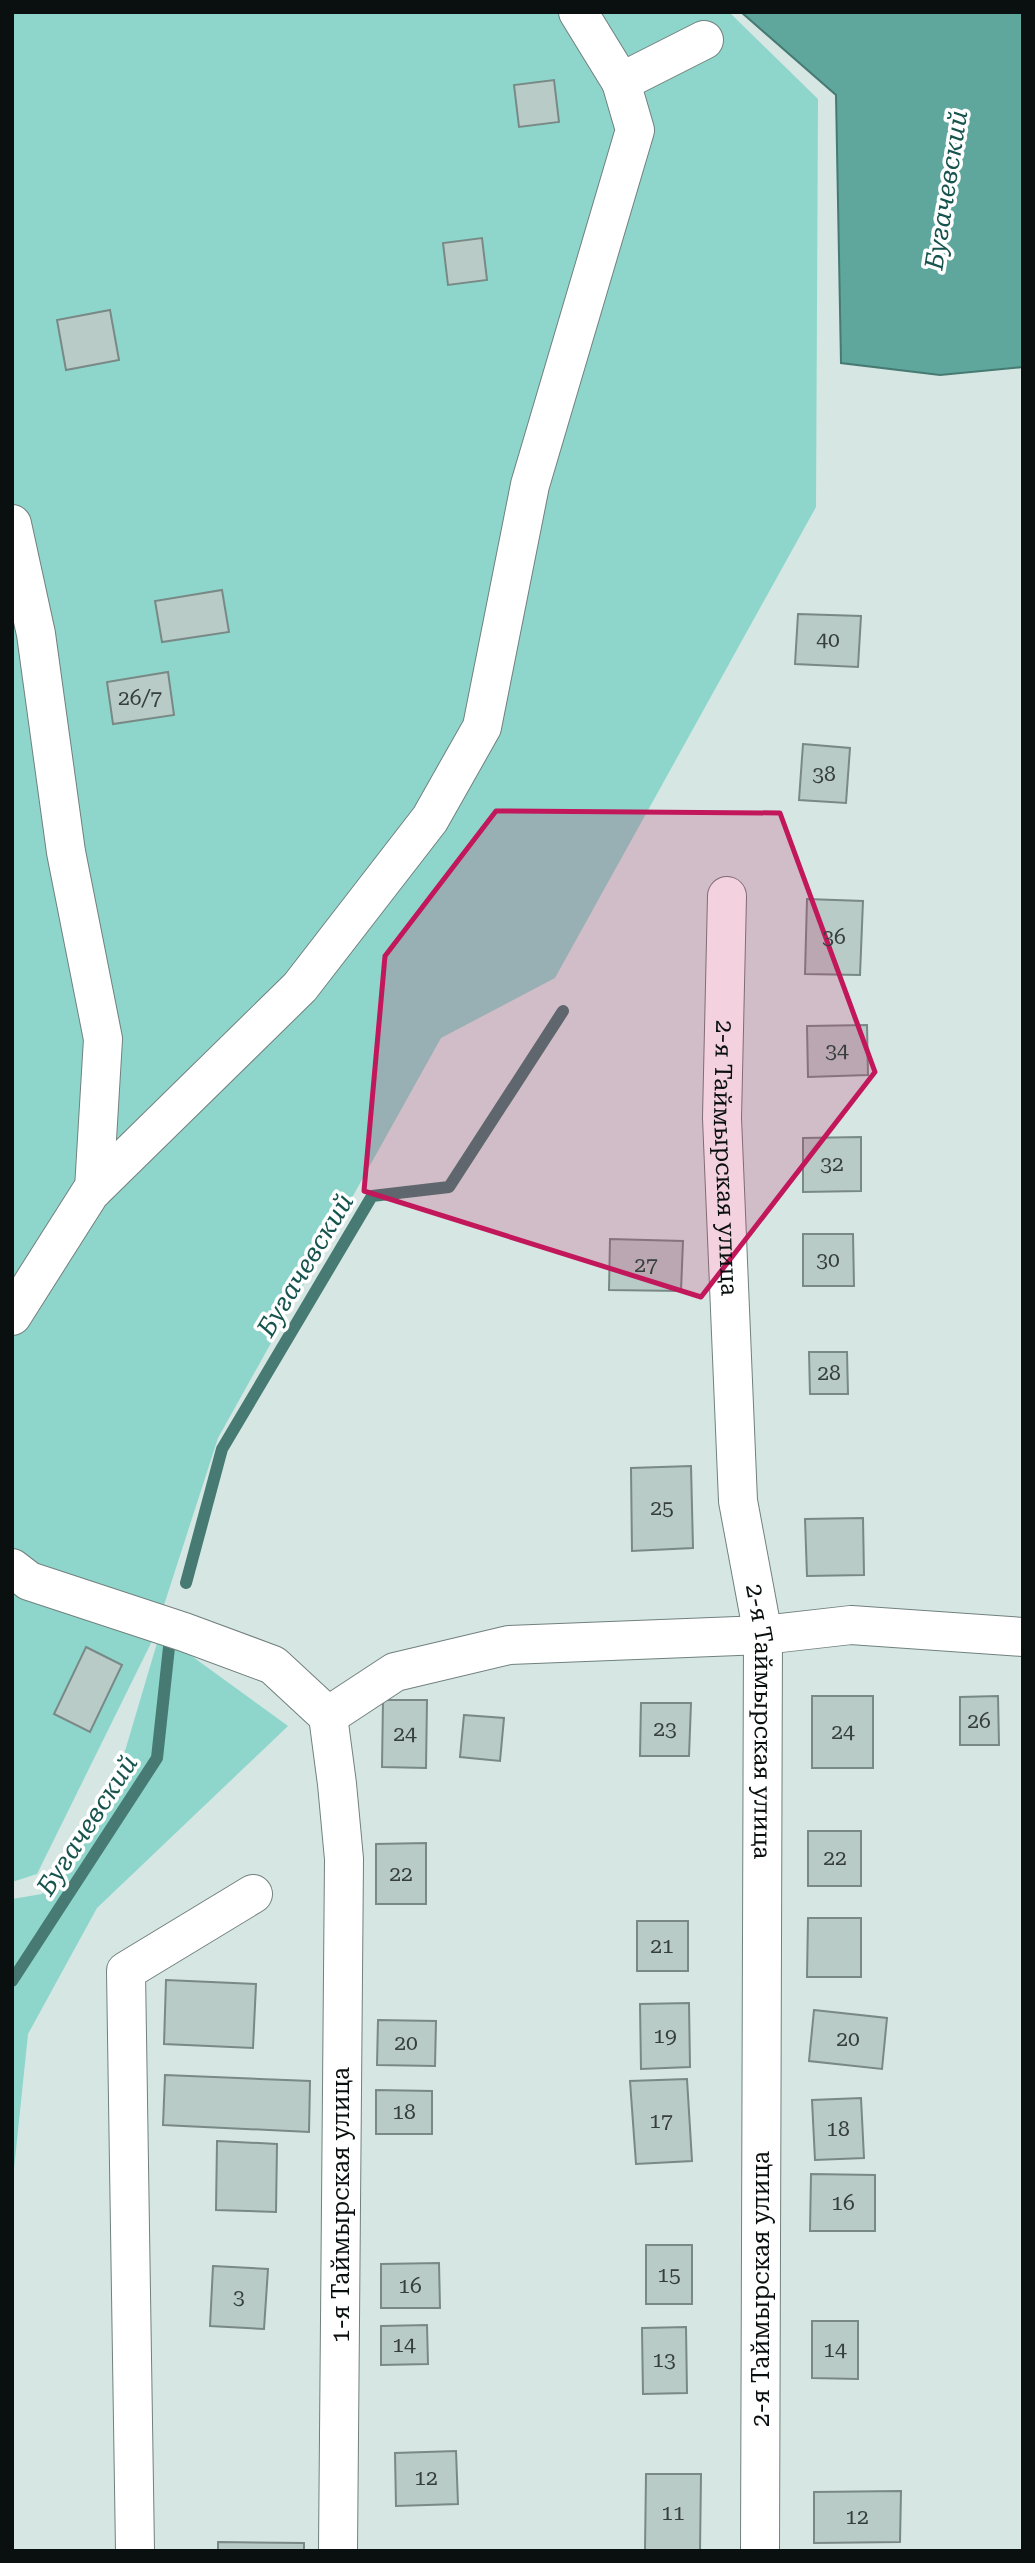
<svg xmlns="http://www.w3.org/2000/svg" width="1035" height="2563" font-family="'Roboto Serif',serif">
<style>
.green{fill:#8ed6cb}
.water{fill:#5fa79c;stroke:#467a72;stroke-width:2}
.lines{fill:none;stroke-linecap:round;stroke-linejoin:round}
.stream{stroke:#467a72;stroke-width:12}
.building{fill:#b9cbc7;stroke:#798986;stroke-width:2}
.minor-casing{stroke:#71807e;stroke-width:40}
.minor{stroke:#fff;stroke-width:38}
.marked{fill:#c2185b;fill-opacity:0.2;stroke:#c2185b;stroke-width:5;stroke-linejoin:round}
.labels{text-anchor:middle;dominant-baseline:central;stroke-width:7;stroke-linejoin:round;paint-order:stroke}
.number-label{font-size:21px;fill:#363f3d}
.street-label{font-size:24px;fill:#0a100f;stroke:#fff}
.water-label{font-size:26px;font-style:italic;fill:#17544d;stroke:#fff}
</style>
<rect width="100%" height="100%" fill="#d5e6e3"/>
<g class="green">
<polygon points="12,12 729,12 818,99 816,507 555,978 441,1038 218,1438 153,1639 37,1874 12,1882"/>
<polygon points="160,1633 288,1726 97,1908 28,2034 12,2188 12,1899 42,1894 117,1778"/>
</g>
<polygon class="water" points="741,12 1023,12 1023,367 940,375 841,363 836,95"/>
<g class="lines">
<g class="stream">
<polyline points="186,1583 222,1449 372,1196 449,1187 563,1011"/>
<polyline points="12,1981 157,1758 170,1638"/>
</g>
</g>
<g class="building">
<polygon points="554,80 559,122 519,127 514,85"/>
<polygon points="482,238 487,280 448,285 443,243"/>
<polygon points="110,310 119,360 66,370 57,320"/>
<polygon points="222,590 229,632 162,642 155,601"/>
<polygon points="798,614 861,616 858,667 795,664"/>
<polygon points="168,672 174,715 113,724 107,682"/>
<polygon points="803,744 850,748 846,803 799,800"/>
<polygon points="807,899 863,901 860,975 805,974"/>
<polygon points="867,1025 868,1075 808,1077 807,1026"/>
<polygon points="861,1137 861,1191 803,1192 803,1138"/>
<polygon points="803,1234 853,1234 854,1286 803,1286"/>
<polygon points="610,1239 683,1241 681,1291 609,1290"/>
<polygon points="809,1352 847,1352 848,1394 810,1394"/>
<polygon points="691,1466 693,1548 632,1551 631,1468"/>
<polygon points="863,1518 864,1575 807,1576 805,1519"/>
<polygon points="86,1647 122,1665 90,1732 54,1714"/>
<rect x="812" y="1696" width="61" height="72"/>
<polygon points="998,1696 999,1745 960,1745 960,1697"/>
<polygon points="383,1700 427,1700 426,1768 382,1767"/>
<polygon points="641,1703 691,1703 689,1756 640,1756"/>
<polygon points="464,1715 504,1718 500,1761 460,1757"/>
<rect x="808" y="1831" width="53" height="55"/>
<polygon points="426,1843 426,1904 376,1904 376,1844"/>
<polygon points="808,1918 861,1918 861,1977 807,1977"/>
<rect x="637" y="1921" width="51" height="50"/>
<polygon points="166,1980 256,1984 253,2048 164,2044"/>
<polygon points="689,2003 690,2067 641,2069 640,2004"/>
<polygon points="814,2010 887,2018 882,2069 809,2061"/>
<polygon points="378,2020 436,2021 435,2066 377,2065"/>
<polygon points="165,2075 310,2081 309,2132 163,2125"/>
<polygon points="687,2079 692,2161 636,2164 630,2081"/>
<polygon points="376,2090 432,2091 432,2134 376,2134"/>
<polygon points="861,2098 864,2158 815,2160 812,2100"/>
<polygon points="217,2141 277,2144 276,2212 216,2210"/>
<polygon points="811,2174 875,2175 875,2231 810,2231"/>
<rect x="646" y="2245" width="46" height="59"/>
<polygon points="439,2263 440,2308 381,2308 381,2264"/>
<polygon points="213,2266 268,2269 264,2329 210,2326"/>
<polygon points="812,2321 858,2321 858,2379 812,2378"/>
<polygon points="427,2325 428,2364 381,2365 381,2326"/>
<polygon points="686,2327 687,2393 643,2394 642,2328"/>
<polygon points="456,2451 458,2504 396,2506 395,2453"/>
<polygon points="646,2474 701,2474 700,2551 645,2551"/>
<polygon points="901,2491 900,2542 814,2543 814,2492"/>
<polygon points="218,2542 304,2543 304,2551 218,2551"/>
</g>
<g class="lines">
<g class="minor-casing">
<g id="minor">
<polyline points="578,12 621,82"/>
<polyline points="12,524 36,634 66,852 103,1039 94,1189"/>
<path id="s1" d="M727 896 722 1118 738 1501 763 1635 760 2551"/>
<polyline points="12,1316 90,1193 300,987 430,819 482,727 530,485 635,130 621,82 704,40"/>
<polyline points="12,1568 29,1581 184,1632 273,1665 328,1716 337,1784 344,1859 338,2551"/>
<polyline points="328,1716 395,1672 509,1645 763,1635 851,1625 1023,1637"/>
<polyline points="135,2551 126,1971 253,1894"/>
</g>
</g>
<use href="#minor" class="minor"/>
</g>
<path class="marked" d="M496 811 780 813 875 1072 701 1297 364 1191 385 956Z"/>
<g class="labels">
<g class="number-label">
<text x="828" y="640">40</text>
<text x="140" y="698">26/7</text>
<text x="824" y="774">38</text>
<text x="834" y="937">36</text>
<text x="837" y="1051">34</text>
<text x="832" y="1164">32</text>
<text x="828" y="1260">30</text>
<text x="646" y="1265">27</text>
<text x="829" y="1373">28</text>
<text x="662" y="1508">25</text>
<text x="979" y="1721">26</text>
<text x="665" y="1729">23</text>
<text x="843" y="1732">24</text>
<text x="405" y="1734">24</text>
<text x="835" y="1858">22</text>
<text x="401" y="1874">22</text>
<text x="662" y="1946">21</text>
<text x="665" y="2036">19</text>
<text x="848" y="2039">20</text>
<text x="406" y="2043">20</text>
<text x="404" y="2112">18</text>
<text x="661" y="2121">17</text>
<text x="838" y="2129">18</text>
<text x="843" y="2203">16</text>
<text x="669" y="2275">15</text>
<text x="410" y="2286">16</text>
<text x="239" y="2297">3</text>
<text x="404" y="2345">14</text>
<text x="835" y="2350">14</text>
<text x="664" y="2360">13</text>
<text x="426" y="2478">12</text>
<text x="673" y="2513">11</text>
<text x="857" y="2517">12</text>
</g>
<g class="street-label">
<text stroke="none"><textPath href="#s1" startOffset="262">2-я Таймырская улица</textPath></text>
<text stroke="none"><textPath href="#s1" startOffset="828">2-я Таймырская улица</textPath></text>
<text transform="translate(341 2205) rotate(-90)">1-я Таймырская улица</text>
<text transform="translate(761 2289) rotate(-90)">2-я Таймырская улица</text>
</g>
<g class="water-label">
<text transform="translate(946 190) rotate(-81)">Бугачевский</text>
<text transform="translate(305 1265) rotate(-59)">Бугачевский</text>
<text transform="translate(87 1825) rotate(-57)">Бугачевский</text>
</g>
</g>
<rect width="1035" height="2563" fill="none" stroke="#0a100f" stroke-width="28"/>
</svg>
